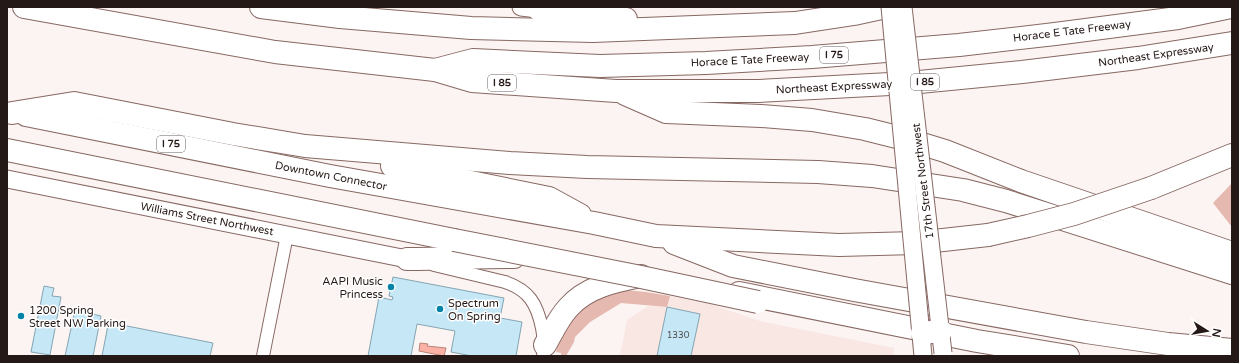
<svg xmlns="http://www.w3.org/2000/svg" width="1239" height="363" font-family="'Varela Round',sans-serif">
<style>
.built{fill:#f9e7e3}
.green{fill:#e6b9b0}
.water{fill:#fbb1a4;stroke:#bb837a}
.building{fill:#c6e8f6;stroke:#84a5b2}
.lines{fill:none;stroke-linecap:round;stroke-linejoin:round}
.street-casing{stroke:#876862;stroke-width:14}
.secondary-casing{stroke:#876862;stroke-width:19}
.highway-casing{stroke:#876862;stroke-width:24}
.street{stroke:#fff;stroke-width:12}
.secondary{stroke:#fff;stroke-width:17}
.highway{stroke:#fff;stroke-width:22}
.secondary-bridge-casing{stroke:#876862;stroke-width:19;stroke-linecap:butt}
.highway-bridge-casing{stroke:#876862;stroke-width:24;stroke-linecap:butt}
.secondary-bridge{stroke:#fff;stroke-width:17}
.highway-bridge{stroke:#fff;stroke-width:22}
.poi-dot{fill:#0083a7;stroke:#fff;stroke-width:1.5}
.labels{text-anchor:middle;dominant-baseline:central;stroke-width:3;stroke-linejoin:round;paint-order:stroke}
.number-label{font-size:9px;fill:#4d4d4f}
.shield{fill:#fff;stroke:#665e5d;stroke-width:1}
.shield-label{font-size:10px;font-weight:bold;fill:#251917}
.street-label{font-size:11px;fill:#251917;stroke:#fff}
.poi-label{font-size:11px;fill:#251917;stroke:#fff;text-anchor:start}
</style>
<rect width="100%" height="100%" fill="#fbf4f2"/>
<polygon class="built" points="670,296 710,304 760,321 894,348 894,356 620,356 627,320 648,306 667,307"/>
<g class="green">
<polygon points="1232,183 1232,227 1213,203"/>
<polygon points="626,290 646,292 670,296 667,307 621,303 590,322 575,337 574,342 566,356 561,356 561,353 556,352 559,339 576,311 603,294"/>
</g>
<polygon class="water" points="420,343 428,344 427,346 446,348 444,356 419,351"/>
<g class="building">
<polygon points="393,277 504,298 500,318 522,322 516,356 472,356 451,352 455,331 417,324 411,356 368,356 379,297 392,300 393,297 389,296"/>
<polygon points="44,286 54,288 52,296 61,297 50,355 31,352"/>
<polygon points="667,307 700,314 691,356 657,356"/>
<polygon points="75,310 101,316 93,356 65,356"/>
<polygon points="109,320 122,323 122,325 213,343 210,356 102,356"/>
</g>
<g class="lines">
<g class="street-casing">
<g id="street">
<path d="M434 265 505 282C529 290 537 304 542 328 544 338 545 346 543 356"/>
<polyline points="263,356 287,235"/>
</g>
</g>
<g class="secondary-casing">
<g id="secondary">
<polyline points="521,7 538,9 550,7"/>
<polyline points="7,179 407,259"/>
</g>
</g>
<g class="highway-casing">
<g id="highway">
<polyline points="24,7 275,52 435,70 472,81 616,91 759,91 909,83 1022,72 1138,58 1232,43"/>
<polyline points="261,7 340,17 471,28 593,31 795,23 854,14 886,7"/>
<polyline points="538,9 626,19"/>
<polyline points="435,70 473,60 600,66 706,63 812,57 959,45 1055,34 1178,18 1231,7"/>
<polyline points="625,94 666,112 761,116 812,120 865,129 909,140 945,151 1021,181 1232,253"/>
<polyline points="12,113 74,103 233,134 305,146 510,163 587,167 818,172 872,176 963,190 1006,201 1232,273"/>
<polyline points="26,115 330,176 594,223 656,236 839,245 916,243 988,235"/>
<polyline points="7,150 454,240"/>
<polyline points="392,166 549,198 580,215"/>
<polyline points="1151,188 1232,155"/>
<polyline points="674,243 733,266 854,290 1086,332 1168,344 1232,350"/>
<path d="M407 259C443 259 478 257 514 257"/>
<polyline points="739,293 977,341 1068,356"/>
<path d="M545 345C552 333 558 319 568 308 586 287 615 281 641 276"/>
</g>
</g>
<use href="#street" class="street"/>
<use href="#secondary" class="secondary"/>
<use href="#highway" class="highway"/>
<g class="secondary-bridge-casing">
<g id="secondary-bridge">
<polyline points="890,7 923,356"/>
<polyline points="903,7 943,353"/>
</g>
</g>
<g class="highway-bridge-casing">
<g id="highway-bridge">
<polyline points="988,235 1028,226 1074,214 1151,188"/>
<polyline points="454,240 641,277 758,302"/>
<polyline points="922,333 941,331"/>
</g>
</g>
<use href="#secondary-bridge" class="secondary-bridge"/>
<use href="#highway-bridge" class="highway-bridge"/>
</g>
<g class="poi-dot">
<circle cx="391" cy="287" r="4"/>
<circle cx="440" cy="309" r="4"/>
<circle cx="21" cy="316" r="4"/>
</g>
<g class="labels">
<g class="number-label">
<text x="678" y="335">1330</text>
</g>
<g class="shield">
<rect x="820" y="47" width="28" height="16" rx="3"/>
<rect x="911" y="74" width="28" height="16" rx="3"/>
<rect x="488" y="75" width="28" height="16" rx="3"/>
<rect x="157" y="136" width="28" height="16" rx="3"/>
</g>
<g class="shield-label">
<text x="834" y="55">I 75</text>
<text x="925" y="82">I 85</text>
<text x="502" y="83">I 85</text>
<text x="171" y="144">I 75</text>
</g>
<g class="street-label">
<text transform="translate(1072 31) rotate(-7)">Horace E Tate Freeway</text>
<text transform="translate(1156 55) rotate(-8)">Northeast Expressway</text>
<text transform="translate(750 60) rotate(-3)">Horace E Tate Freeway</text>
<text transform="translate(834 87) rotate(-3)">Northeast Expressway</text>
<text transform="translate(331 176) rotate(11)">Downtown Connector</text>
<text transform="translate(923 181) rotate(-97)">17th Street Northwest</text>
<text transform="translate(207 219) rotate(11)">Williams Street Northwest</text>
</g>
<g class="poi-label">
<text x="383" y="281" text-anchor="end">AAPI Music<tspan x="383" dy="13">Princess</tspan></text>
<text x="448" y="303">Spectrum<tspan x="448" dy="13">On Spring</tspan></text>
<text x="29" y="310">1200 Spring<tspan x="29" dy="13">Street NW Parking</tspan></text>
</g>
</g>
<rect width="1239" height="363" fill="none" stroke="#251917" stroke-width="16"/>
<g transform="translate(1207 331) rotate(101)" stroke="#ffffff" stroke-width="3" paint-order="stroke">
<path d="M0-3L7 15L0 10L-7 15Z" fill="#251917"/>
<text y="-6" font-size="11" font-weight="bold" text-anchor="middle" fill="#251917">N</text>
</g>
</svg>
